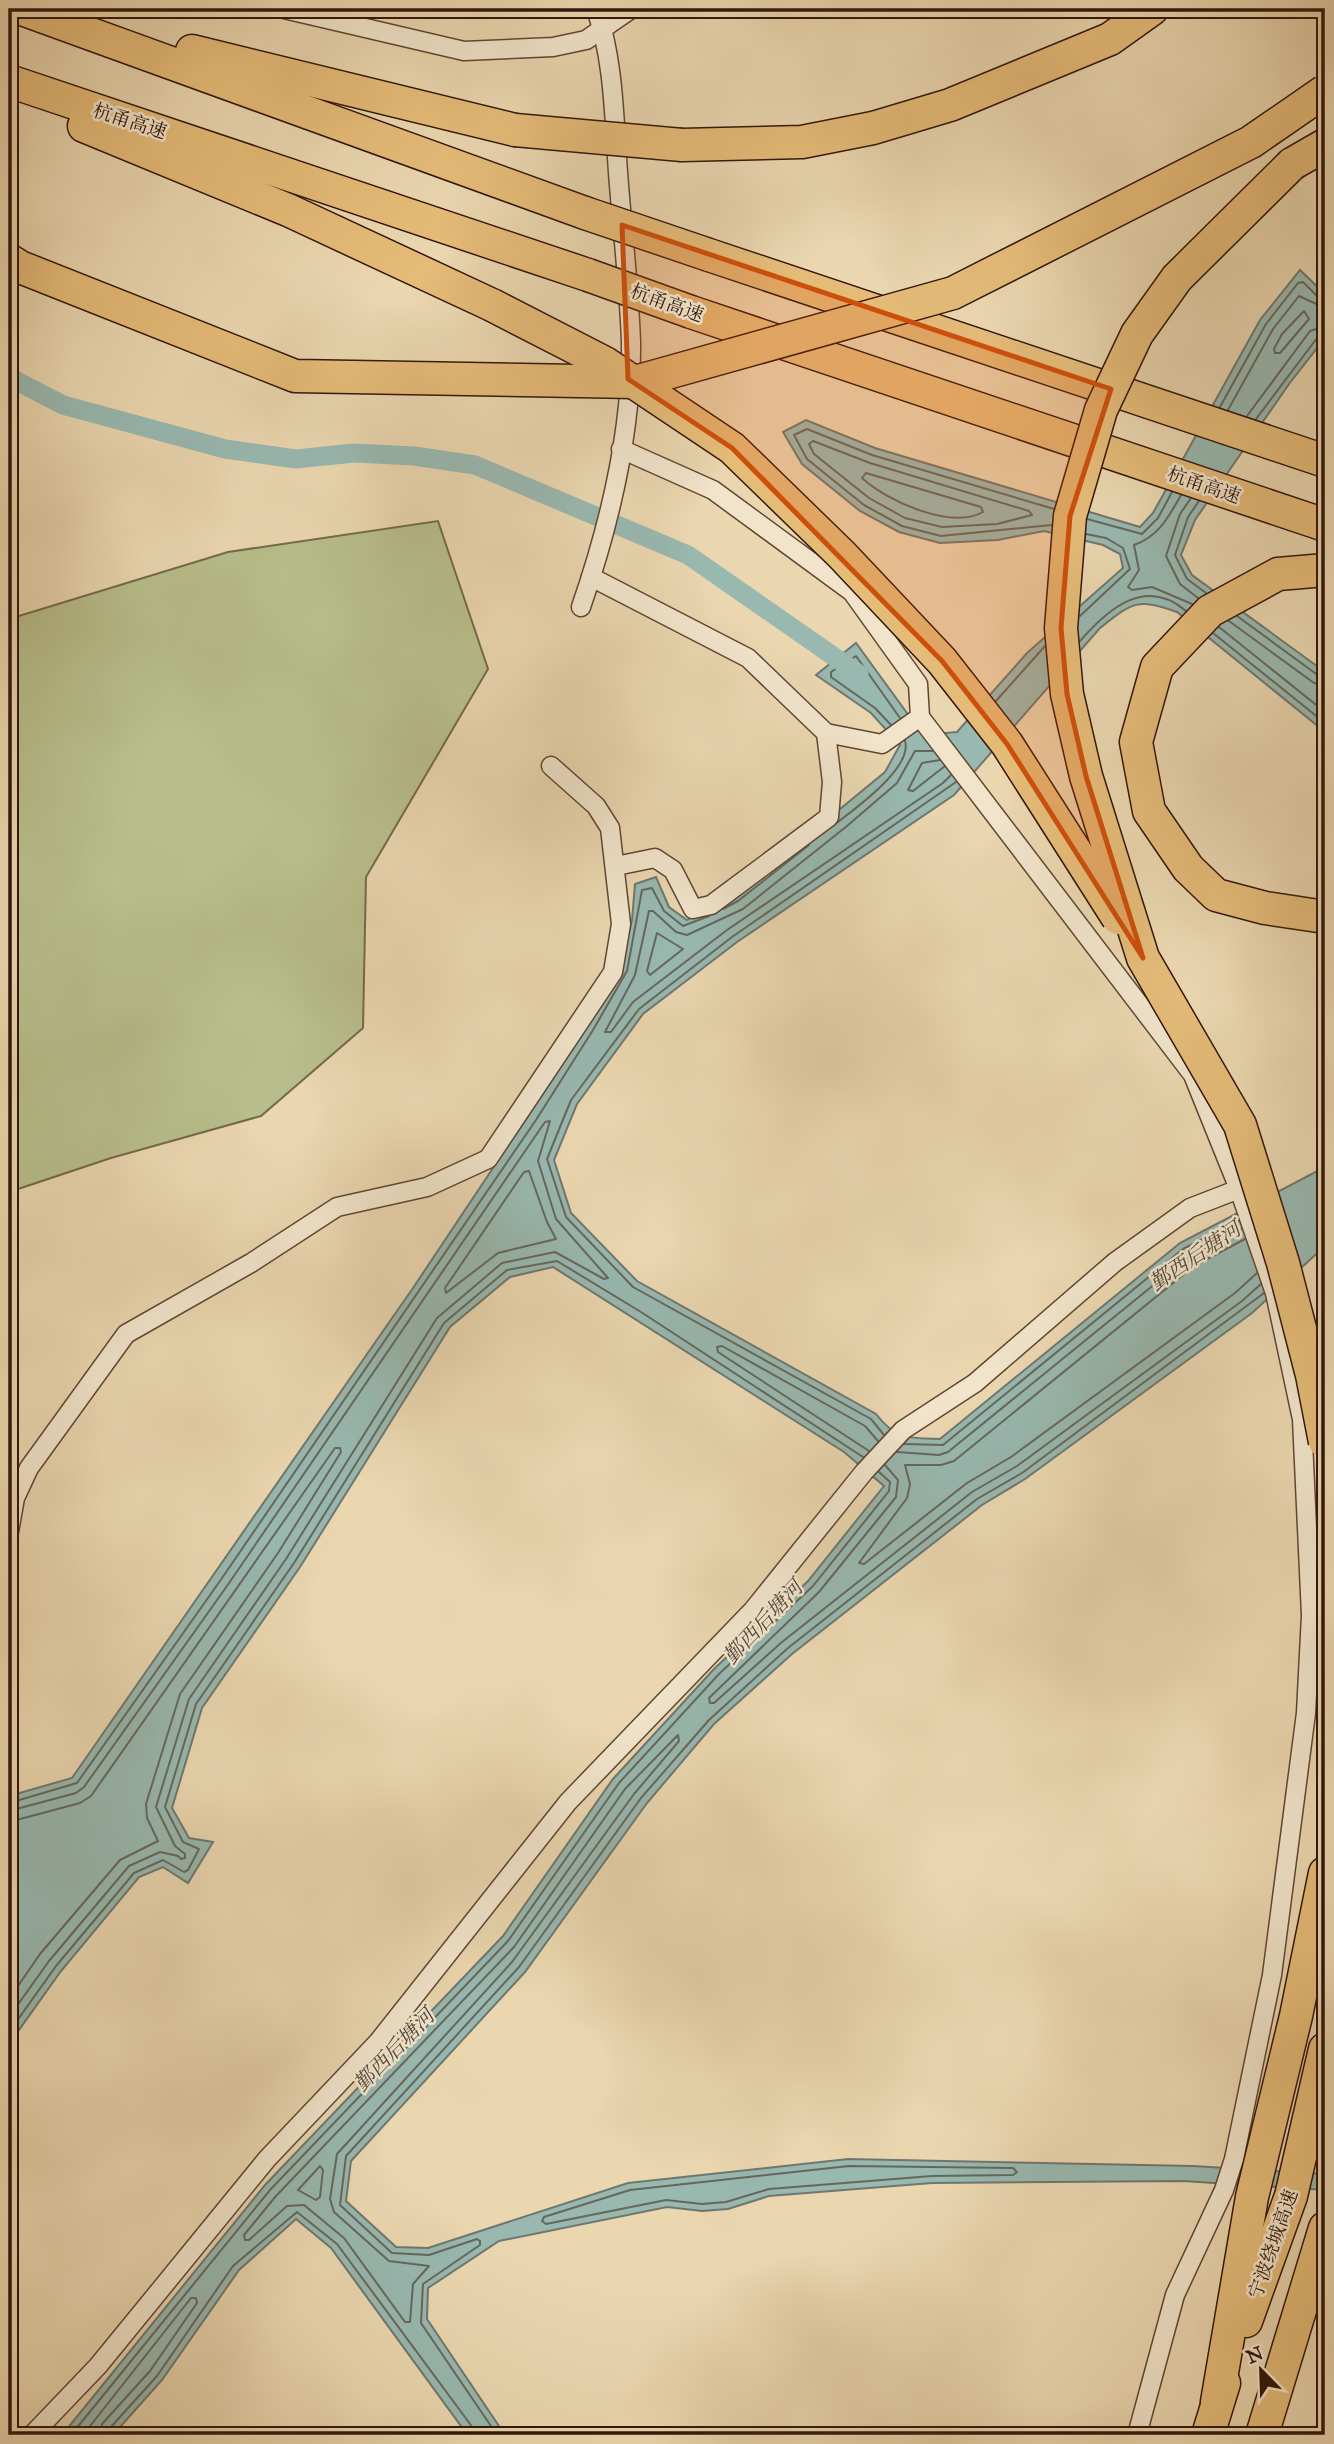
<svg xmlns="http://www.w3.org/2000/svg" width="1334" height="2444" font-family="'IM FELL Great Primer','Noto Serif SC',serif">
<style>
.green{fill:#b7be8b;stroke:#746a4a;stroke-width:2}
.water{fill:#98b8b0;stroke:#6f776e;stroke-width:2}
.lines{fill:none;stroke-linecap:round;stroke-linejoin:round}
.shore{stroke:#65675d;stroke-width:2}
.canal{stroke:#98b8b0;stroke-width:19}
.street-casing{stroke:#604633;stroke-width:21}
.highway-casing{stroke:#32160a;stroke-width:35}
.street{stroke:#f1e4cb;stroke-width:18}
.highway{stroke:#e5bb78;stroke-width:32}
.highway-bridge-casing{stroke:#32160a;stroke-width:35;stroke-linecap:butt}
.highway-bridge{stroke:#e5bb78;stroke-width:32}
.marked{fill:#cd4f0c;fill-opacity:0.2;stroke:#cd4f0c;stroke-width:5;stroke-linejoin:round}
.labels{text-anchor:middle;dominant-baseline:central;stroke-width:5;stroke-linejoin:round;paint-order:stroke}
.street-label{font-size:19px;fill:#32160a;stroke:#f1e4cb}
.water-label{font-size:21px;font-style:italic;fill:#51473c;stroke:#f1e4cb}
</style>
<rect width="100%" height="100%" fill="#ead6af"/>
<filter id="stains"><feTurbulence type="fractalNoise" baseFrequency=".00286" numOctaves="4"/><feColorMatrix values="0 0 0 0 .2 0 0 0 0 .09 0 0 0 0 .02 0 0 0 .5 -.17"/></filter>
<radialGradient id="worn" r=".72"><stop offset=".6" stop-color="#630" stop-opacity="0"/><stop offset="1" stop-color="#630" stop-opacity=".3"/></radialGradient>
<polygon class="green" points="438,521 488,669 366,877 363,1028 261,1116 111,1158 9,1192 9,619 228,552"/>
<path class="water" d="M1300 270 1325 294V338L1289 384 1195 520 1181 555 1192 575 1325 672V732L1177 612C1137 598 1133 602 1100 628L954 795 737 942 643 1014 577 1104 554 1160 571 1213 637 1281 876 1414C896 1440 909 1438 940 1439L1180 1243 1325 1167V1246L1252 1313 1025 1479 982 1505 792 1654 714 1724 647 1803 525 1972 351 2161 346 2201 396 2247 428 2248 628 2183 848 2159 1193 2166 1325 2174V2190L1183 2181 932 2183 769 2196 728 2209 702 2211 667 2207 499 2241 428 2288 427 2319 505 2435H470L461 2426 331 2248 296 2219 239 2270 162 2380 113 2435H62L265 2185 503 1936 613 1779 714 1669 808 1581 884 1486 844 1452 553 1267 510 1277 450 1327 300 1567 202 1708 172 1808 189 1838 213 1842 188 1883 163 1867 139 1877 61 1971 9 2044V1796L72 1778 413 1288 587 1027 620 969 632 920 635 884 656 877 669 907 687 920 734 896 885 772 900 745 871 713 816 675 856 643 923 735 957 732 1027 653 1123 568 1120 554 1103 545 1044 531 998 540 940 543 899 532 860 511 802 464 783 432 806 420 875 448 1140 527 1153 513 1260 320Z"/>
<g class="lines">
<g class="shore">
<polygon points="1304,311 1309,319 1280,353 1275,353 1274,349 1282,334"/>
<polyline points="1220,407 1266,324 1298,283 1303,282 1318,297 1325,299"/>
<polyline points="1228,410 1273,329 1299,296 1325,308"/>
<polyline points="1247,416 1310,331 1325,326"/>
<polyline points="1256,419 1317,338 1325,334"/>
<polygon points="813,441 870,463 1029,511 1032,515 997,524 942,527 905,518 869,498 814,454 809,444"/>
<path d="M866 473 981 507 983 512C951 530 887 501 862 478Z"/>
<path d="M1181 495C1168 518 1159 536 1134 545L1139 570 1128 587 1132 590 1152 587 1192 604"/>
<polyline points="1191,498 1180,514 1166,556 1180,584 1198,598"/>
<polyline points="1199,501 1188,517 1175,555 1187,579 1206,593"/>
<polyline points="1087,519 1142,534 1158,518 1172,492"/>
<polyline points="1052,525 941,536 902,526 864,505 807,459 794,435 807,429 872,455 1054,509"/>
<polyline points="1080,616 1130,569 1123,548 1106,538 1086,534"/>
<polyline points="1237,616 1319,676 1325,677"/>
<polyline points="1229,621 1314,683 1325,686"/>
<polyline points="1219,627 1325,712"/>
<polyline points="1213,633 1325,723"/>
<path d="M1080 641C1108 609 1145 576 1186 611"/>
<polyline points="996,701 1045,646"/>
<polyline points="891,725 875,708 831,677 831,672 856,656 900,718"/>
<polyline points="932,751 915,751 897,783 847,826 743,909 687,935 676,932 653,911 649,911 635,975 605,1032 611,1032 633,1002 727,930 943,783 951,775"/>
<polyline points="940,760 922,763 908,790 913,791 945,766"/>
<path d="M838 822C857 807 913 767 905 741"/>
<polyline points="723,909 738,901 809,845"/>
<polygon points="657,933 683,949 650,975 647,971"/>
<polygon points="529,1171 547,1222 556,1239 498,1253 446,1293 445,1288 524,1172"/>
<polyline points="1245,1239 1194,1266 954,1461 941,1465 905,1465 910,1484 907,1498 859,1563 864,1564 967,1483 1011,1457 1235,1293 1257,1273"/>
<polyline points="884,1435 871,1419 633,1287 566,1217 547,1159 571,1100 639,1009 732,937 956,782"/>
<polyline points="904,1444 943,1445 1183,1249 1239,1221"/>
<polyline points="869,1451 718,1352 717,1347 722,1346 865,1426 878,1441"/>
<polyline points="897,1452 939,1455 948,1452 1188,1257 1242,1229"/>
<polyline points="885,1465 898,1480 896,1497 819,1592 709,1698 710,1703 714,1703 782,1642 972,1492 1017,1466 1242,1301 1261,1284"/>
<polygon points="678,1735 679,1741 634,1794 512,1962 337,2154 330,2199 334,2212 389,2261 429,2266 413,2284 410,2322 405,2322 344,2238 304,2205 287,2206 249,2240 245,2240 244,2235 276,2196 514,1947 625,1789"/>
<polyline points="9,1803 77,1783 220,1581 536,1120 593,1030 627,971 642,890 652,888 664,911 683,926 709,916"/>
<polyline points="9,1811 76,1793 84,1787 227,1586 545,1122 550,1121 538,1161 556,1219 608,1278 604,1279 555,1252 502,1263 437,1318 286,1559 189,1699 156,1807 175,1846 185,1854 185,1858 181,1859 178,1856 160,1852 129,1866 49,1961 9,2017"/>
<polyline points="9,1822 80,1803 91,1796 335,1448 340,1448 341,1452 278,1553 180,1694 146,1804 147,1818 158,1841 120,1860 40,1954 9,1999"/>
<polyline points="9,2032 56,1966 134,1873 163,1860 184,1872 188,1870 199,1849 183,1842 165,1807 196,1704 294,1563 444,1323 507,1270 557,1261 641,1312 863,1457"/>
<polygon points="320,2166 323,2170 320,2197 316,2200 298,2190"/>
<polygon points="849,2166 1013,2168 1017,2172 1013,2175 932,2176 769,2189 726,2202 702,2204 666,2200 546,2224 542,2221 544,2217 630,2190"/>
<polyline points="71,2435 270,2190 508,1941 619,1783 719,1674 813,1586 889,1491 890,1482 879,1472"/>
<polyline points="83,2435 191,2298 196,2298 197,2303 150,2371 102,2424 100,2435"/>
<polyline points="108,2435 110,2428 157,2376 233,2266 297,2212 337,2244 473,2428 474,2435"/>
<polyline points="497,2435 421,2323 423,2284 480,2245 480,2241 477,2239 429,2255 392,2253 340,2205 346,2156 519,1967 641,1798 709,1720 788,1648 977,1499 1022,1473 1264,1293"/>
</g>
<polyline class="canal" points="9,377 63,405 225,449 296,459 354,453 414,456 475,465 688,555 859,674"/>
<g class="street-casing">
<g id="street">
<polyline points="284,9 464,51 553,47 586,40 631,9"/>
<polyline points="621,449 713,490 852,592 918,684 920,717 1193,1075 1239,1189 1275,1293 1302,1419 1311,1615 1306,1713 1272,1975 1234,2159 1224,2190 1175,2295 1137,2435"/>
<polyline points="591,577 748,658 826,733 832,782 829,817 711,905 693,909 673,870 655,858 616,866"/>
<path d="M581 607C610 523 632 431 631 342 629 285 622 228 618 172 614 118 614 60 596 9"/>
<polyline points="826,733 882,744 920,717"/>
<polyline points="9,1532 15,1498 29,1468 126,1334 251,1263 337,1207 427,1187 488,1159 613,972 621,924 610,828 596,806 551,766"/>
<polyline points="32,2435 98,2366 267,2159 378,2042 568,1802 753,1610 864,1472 903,1430 975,1383 1115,1262 1190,1208 1239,1189"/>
</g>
</g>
<g class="highway-casing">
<g id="highway">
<polyline points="22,9 585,213"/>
<polyline points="192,51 515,130"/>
<polyline points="9,81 588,275"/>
<polyline points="84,126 288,210 492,305"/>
<polyline points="682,145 802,142 873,128 950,105 1110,39 1152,9"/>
<polyline points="1292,164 1325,145"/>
<polyline points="709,255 1325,461"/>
<polyline points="691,312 1325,525"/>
<polyline points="1325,570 1278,574 1210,611 1157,667 1136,742 1149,811 1188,868 1216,895 1265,908 1325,917"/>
<polyline points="1246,2321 1291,2196 1325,2049"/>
<polyline points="1217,2402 1252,2197 1296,2016 1325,1873"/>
<polyline points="1208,2435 1224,2383"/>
<polyline points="1262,2435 1325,2228"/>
</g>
</g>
<use href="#street" class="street"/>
<use href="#highway" class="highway"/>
<g class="highway-bridge-casing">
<g id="highway-bridge">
<polyline points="515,130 682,145"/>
<polyline points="1292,164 1177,278 1137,334 1101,410 1070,516 1061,628 1067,694 1086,776 1143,958 1240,1125 1283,1263 1312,1375 1325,1442"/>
<polyline points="585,213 709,255"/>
<polyline points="9,260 20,267 295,376 635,382 953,293 1251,142 1325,91"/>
<polyline points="588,275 691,312"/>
<polyline points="492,305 605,363 732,448 842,555 942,661 1007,744 1118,918"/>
</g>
</g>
<use href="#highway-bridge" class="highway-bridge"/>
</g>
<path class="marked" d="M622 225 1111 389 1070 516 1061 628 1067 694 1086 776 1143 958 1007 744 942 661 732 448 628 379Z"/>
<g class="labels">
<g class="street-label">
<text transform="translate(130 121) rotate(18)">杭甬高速</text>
<text transform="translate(667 303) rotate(20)">杭甬高速</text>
<text transform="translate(1204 485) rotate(19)">杭甬高速</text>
<text transform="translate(1273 2244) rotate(-71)">宁波绕城高速</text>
</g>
<g class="water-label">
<text transform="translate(1195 1256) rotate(-34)">鄞西后塘河</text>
<text transform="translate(763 1622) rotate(-47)">鄞西后塘河</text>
<text transform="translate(394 2050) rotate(-46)">鄞西后塘河</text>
</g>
</g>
<rect width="1334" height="2444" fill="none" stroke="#ead6af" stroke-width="35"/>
<rect x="10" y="10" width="1313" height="2423" fill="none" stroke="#32160a" stroke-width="3.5"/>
<rect x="18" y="18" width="1299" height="2409" fill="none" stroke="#32160a" stroke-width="2"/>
<g transform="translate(1261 2370) rotate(337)" stroke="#f1e4cb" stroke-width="5" paint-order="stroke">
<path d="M0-5L12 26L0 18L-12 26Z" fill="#32160a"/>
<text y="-10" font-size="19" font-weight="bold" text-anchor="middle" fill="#32160a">N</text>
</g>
<rect width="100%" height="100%" filter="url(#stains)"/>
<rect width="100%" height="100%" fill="url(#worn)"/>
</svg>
